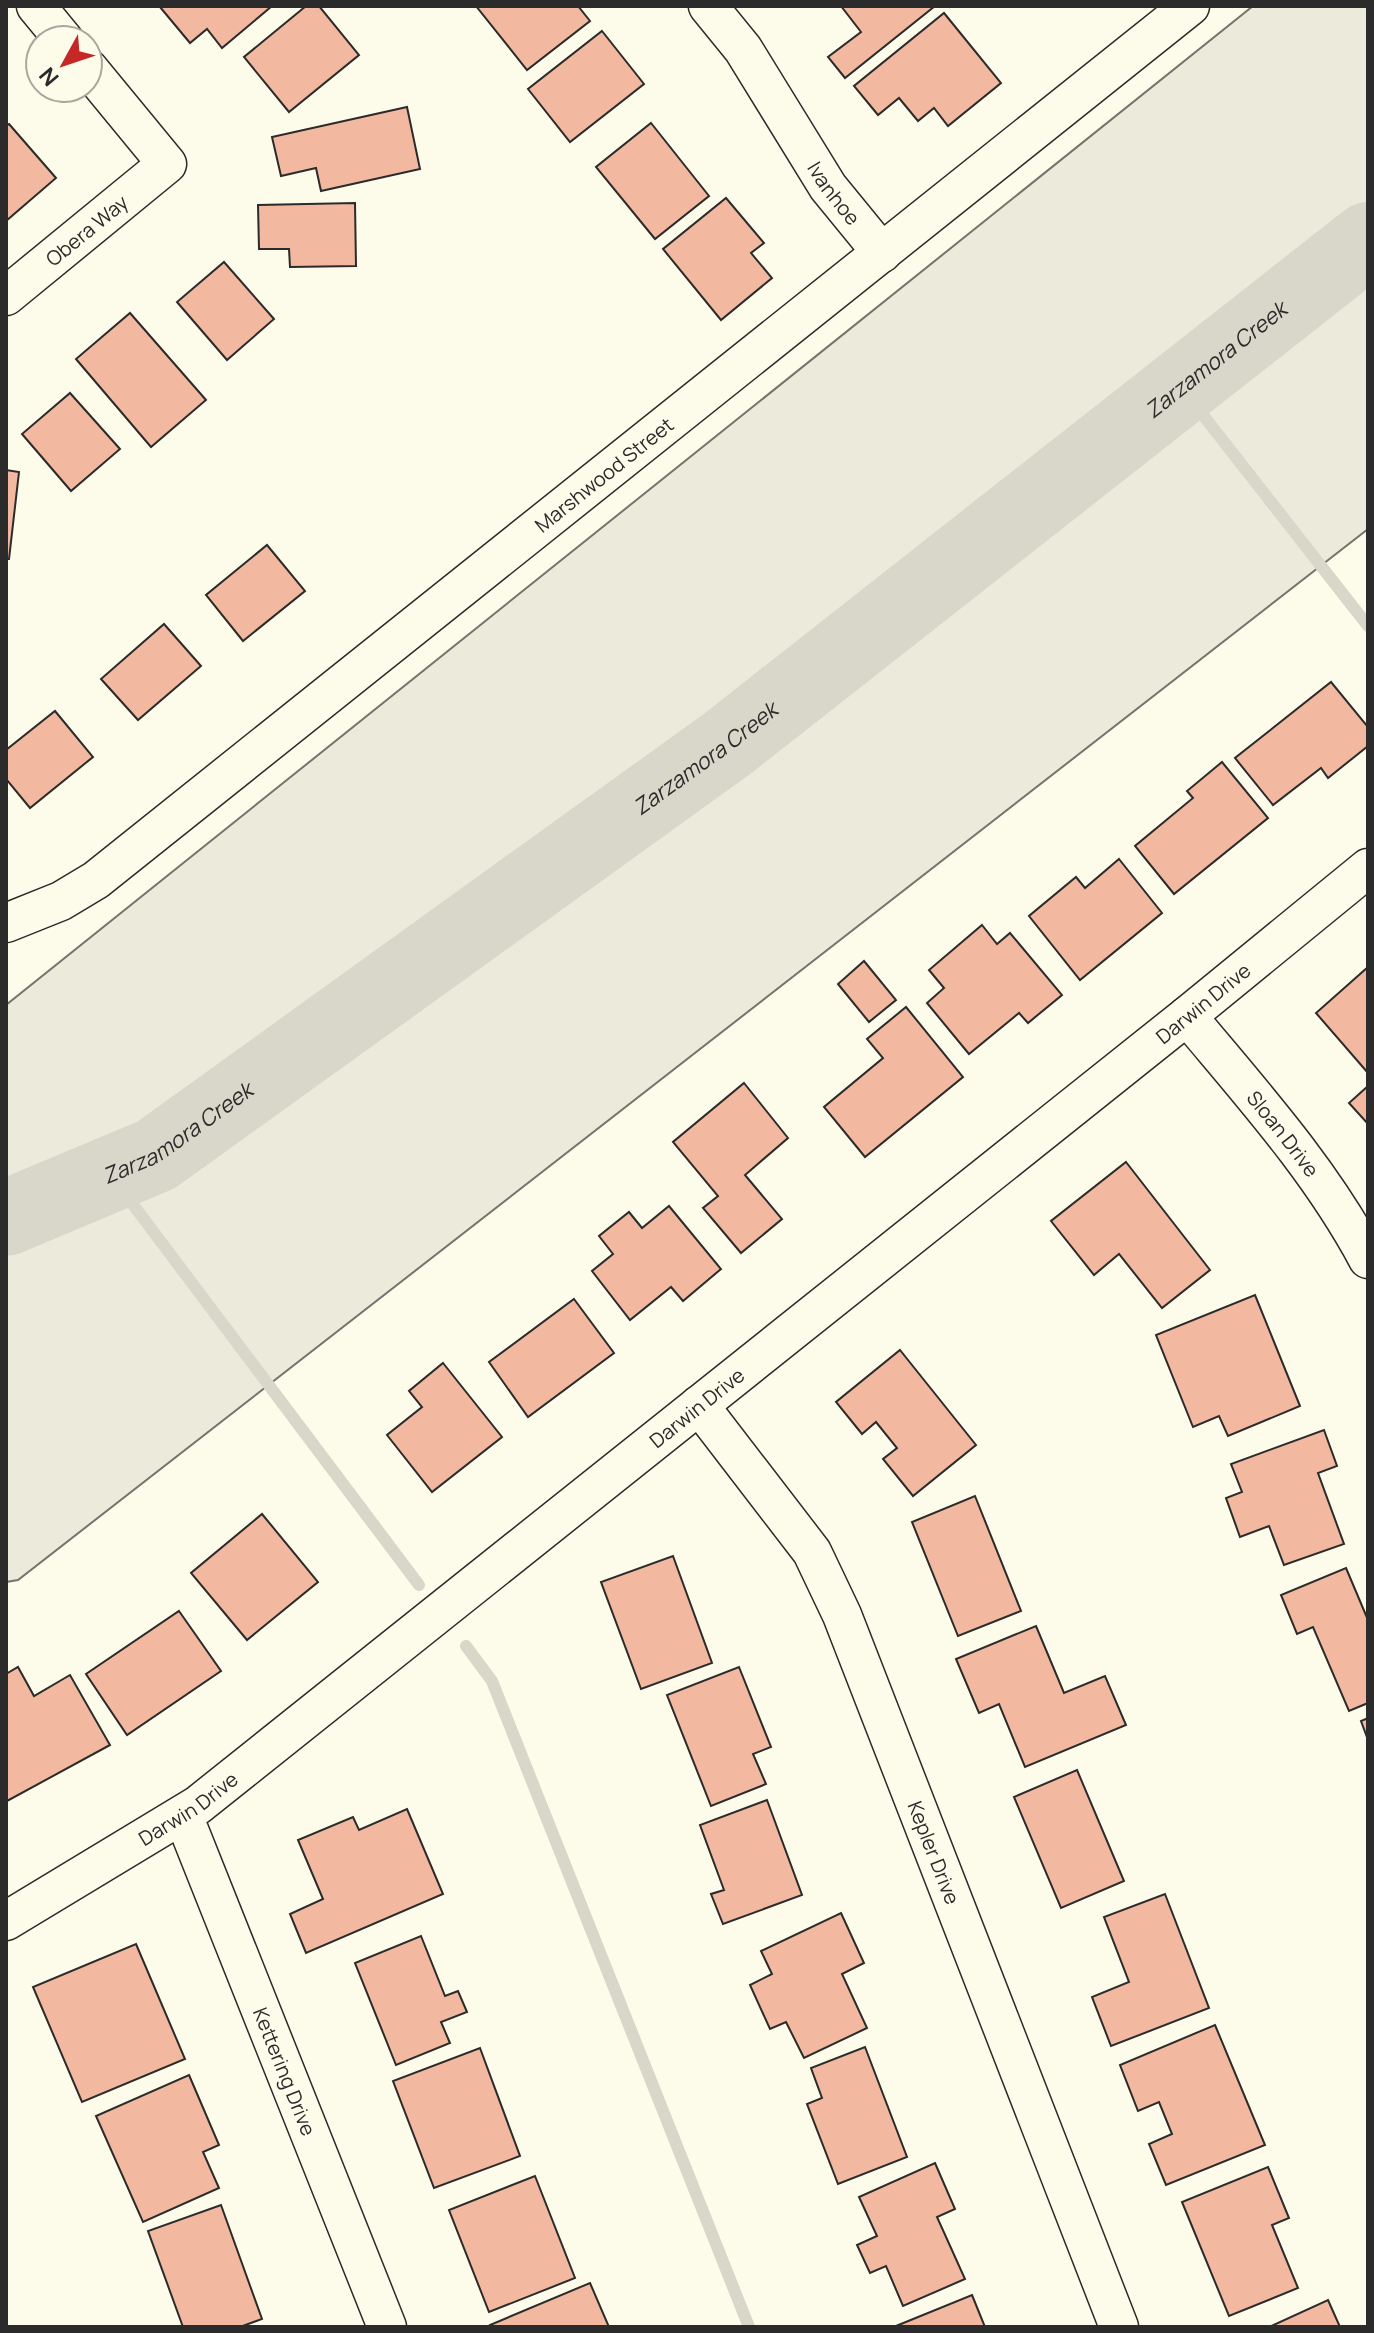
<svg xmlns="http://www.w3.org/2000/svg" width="1374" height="2333" font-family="Manrope,sans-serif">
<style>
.green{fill:#ecebdb;stroke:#74746e;stroke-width:2}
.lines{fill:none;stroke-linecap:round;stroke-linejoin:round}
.stream{stroke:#d8d7c9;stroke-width:12}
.river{stroke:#d8d7c9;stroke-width:76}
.building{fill:#f2b8a0;stroke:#2b2b2b;stroke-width:2}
.street-casing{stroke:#2b2b2b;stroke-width:41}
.street{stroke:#fdfbea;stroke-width:38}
.labels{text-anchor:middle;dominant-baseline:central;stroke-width:6;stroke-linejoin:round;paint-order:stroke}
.street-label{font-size:20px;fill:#2b2b2b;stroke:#fdfbea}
.water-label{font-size:22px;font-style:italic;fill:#2b2b2b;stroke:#fdfbea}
</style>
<rect width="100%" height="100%" fill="#fdfbea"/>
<polygon class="green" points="1253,6 1368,6 1368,529 18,1580 6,1582 6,1005"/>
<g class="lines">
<g class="stream">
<polyline points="1181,387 1368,626"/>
<polyline points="110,1174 419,1585"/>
<polyline points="466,1646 492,1681 749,2327"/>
</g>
<path class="river" id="s1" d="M6 1218 156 1155 727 744 1368 240"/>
</g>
<g class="building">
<polygon points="162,6 272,6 222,48 207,29 190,43 160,7"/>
<polygon points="306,6 319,6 359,55 289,112 244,57"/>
<polygon points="476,6 578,6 590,21 527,70"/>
<polygon points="841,6 935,6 845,78 828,57 861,32"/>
<polygon points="944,13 1001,83 948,126 934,108 918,121 899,98 878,115 854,86"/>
<polygon points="602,31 644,84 570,142 528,89"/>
<polygon points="407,107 420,169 321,191 316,168 281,176 272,137"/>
<polygon points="651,123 709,196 655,239 596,167"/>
<polygon points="9,124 56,178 6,221 6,126"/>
<polygon points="726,198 764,243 751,253 772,278 721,320 663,249"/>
<polygon points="355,203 356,266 290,267 289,249 259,249 258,205"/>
<polygon points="224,262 274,319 227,360 177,302"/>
<polygon points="130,313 206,400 151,447 76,359"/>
<polygon points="70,393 120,449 71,491 22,434"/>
<polygon points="6,470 19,472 9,559 6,559"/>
<polygon points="267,545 305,591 243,641 206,595"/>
<polygon points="164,624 201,666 138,720 101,679"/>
<polygon points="1331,682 1368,727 1368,746 1328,778 1321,768 1273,805 1235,758"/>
<polygon points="55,711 93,757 30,808 6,779 6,750"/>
<polygon points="1222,762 1268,818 1174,894 1135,846 1193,798 1187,791"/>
<polygon points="1119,859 1162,913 1080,980 1029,916 1076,877 1085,888"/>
<polygon points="982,925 997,944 1010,933 1062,995 1028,1023 1019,1013 969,1054 927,1003 944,988 929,970"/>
<polygon points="864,961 896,1000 869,1022 838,984"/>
<polygon points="1368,967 1368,1073 1316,1013"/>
<polygon points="906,1007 963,1077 865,1157 824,1107 883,1058 867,1039"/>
<polygon points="744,1083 788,1138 745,1175 782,1219 741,1253 703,1208 718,1196 673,1142"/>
<polygon points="1368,1086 1368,1124 1349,1103"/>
<polygon points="1126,1162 1210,1270 1162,1308 1119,1254 1094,1275 1051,1221"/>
<polygon points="669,1206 721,1269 683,1301 671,1287 630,1320 592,1271 613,1254 599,1236 629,1212 642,1228"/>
<polygon points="1255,1295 1300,1406 1228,1436 1219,1416 1193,1427 1156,1335"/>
<polygon points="574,1299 614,1353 528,1417 489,1362"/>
<polygon points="900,1350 976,1445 913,1496 883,1459 897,1448 876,1422 862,1434 836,1402"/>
<polygon points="443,1363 502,1437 432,1492 387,1435 422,1407 409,1391"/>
<polygon points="1324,1430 1337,1466 1318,1473 1344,1544 1284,1565 1269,1526 1240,1537 1226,1498 1242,1492 1231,1464"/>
<polygon points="975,1496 1021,1611 958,1636 912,1522"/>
<polygon points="262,1514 318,1582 247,1640 191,1573"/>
<polygon points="673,1556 712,1663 641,1689 601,1582"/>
<polygon points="1346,1568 1368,1620 1368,1703 1349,1711 1313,1627 1297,1634 1281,1595"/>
<polygon points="179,1611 221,1671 127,1735 86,1674"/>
<polygon points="1036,1626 1064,1693 1105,1676 1126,1725 1025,1767 999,1704 979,1713 956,1659"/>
<polygon points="18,1667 34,1696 70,1675 110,1745 7,1801 6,1674"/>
<polygon points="739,1667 771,1747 753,1754 766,1784 711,1806 667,1695"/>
<polygon points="1368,1718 1368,1740 1361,1721"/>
<polygon points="1077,1770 1124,1881 1061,1908 1014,1797"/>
<polygon points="767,1800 802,1895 723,1924 711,1894 724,1890 700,1825"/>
<polygon points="407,1809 443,1894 306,1953 290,1914 323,1899 298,1840 353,1817 359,1830"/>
<polygon points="1165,1894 1209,2008 1111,2046 1092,1997 1129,1982 1104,1917"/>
<polygon points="841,1913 864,1963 842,1974 867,2028 804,2058 786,2022 770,2029 750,1985 772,1974 761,1951"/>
<polygon points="421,1936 445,1996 458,1991 467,2012 441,2022 450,2043 396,2065 355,1963"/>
<polygon points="136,1944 185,2059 82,2102 33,1987"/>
<polygon points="1215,2025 1265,2145 1166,2185 1149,2144 1172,2134 1159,2102 1138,2111 1120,2065"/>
<polygon points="865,2047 907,2157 838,2184 807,2104 822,2098 811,2068"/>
<polygon points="480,2048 520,2156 434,2188 393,2081"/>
<polygon points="189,2075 219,2145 203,2152 219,2188 143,2222 96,2116"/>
<polygon points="935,2163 955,2209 937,2217 965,2279 903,2306 886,2266 870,2273 857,2245 877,2236 859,2197"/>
<polygon points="1268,2167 1289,2218 1272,2225 1298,2288 1229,2316 1182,2202"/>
<polygon points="535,2176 575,2278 489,2312 449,2210"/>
<polygon points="221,2205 262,2319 240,2327 183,2327 148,2231"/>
<polygon points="590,2283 609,2327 491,2327 490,2325"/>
<polygon points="972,2295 985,2327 896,2327 896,2326"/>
<polygon points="1328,2300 1340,2327 1269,2327"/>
</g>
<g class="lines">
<g class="street-casing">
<g id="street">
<polyline points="36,6 64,40"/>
<path id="s2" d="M708 6 743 49 828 187 882 253"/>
<path id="s3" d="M6 296 167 164 88 68"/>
<path id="s4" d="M6 923 61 901 96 880 1190 6"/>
<path id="s5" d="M1187 1016C1252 1094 1320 1169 1368 1259"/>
<path id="s6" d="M699 1405 812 1552 842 1615 1119 2327"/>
<path id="s7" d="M183 1815 387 2327"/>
<path id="s8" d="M6 1921 198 1805 1187 1016 1368 868"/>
</g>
</g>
<use href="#street" class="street"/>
</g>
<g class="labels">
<g class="street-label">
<text stroke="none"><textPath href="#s2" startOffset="226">Ivanhoe</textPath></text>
<text stroke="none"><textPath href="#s3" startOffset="104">Obera Way</textPath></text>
<text stroke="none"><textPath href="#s4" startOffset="750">Marshwood Street</textPath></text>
<text stroke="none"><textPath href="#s8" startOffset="1510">Darwin Drive</textPath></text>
<text stroke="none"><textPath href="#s5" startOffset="152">Sloan Drive</textPath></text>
<text stroke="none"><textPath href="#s8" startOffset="862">Darwin Drive</textPath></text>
<text stroke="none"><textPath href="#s8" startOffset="214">Darwin Drive</textPath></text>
<text stroke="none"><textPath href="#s6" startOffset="510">Kepler Drive</textPath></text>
<text stroke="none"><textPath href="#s7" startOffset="276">Kettering Drive</textPath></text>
</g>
<g class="water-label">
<text stroke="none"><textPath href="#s1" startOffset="1488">Zarzamora Creek</textPath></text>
<text stroke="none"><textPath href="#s1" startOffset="840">Zarzamora Creek</textPath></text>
<text stroke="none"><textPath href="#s1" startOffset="192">Zarzamora Creek</textPath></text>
</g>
</g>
<rect width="1374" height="2333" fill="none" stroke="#2b2b2b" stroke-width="16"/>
<g transform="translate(64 64) rotate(230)"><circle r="38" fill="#fdfbea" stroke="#a9a89e" stroke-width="2"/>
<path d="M0-6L14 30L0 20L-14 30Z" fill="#c62828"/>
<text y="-12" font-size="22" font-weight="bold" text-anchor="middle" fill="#2b2b2b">N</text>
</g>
</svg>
